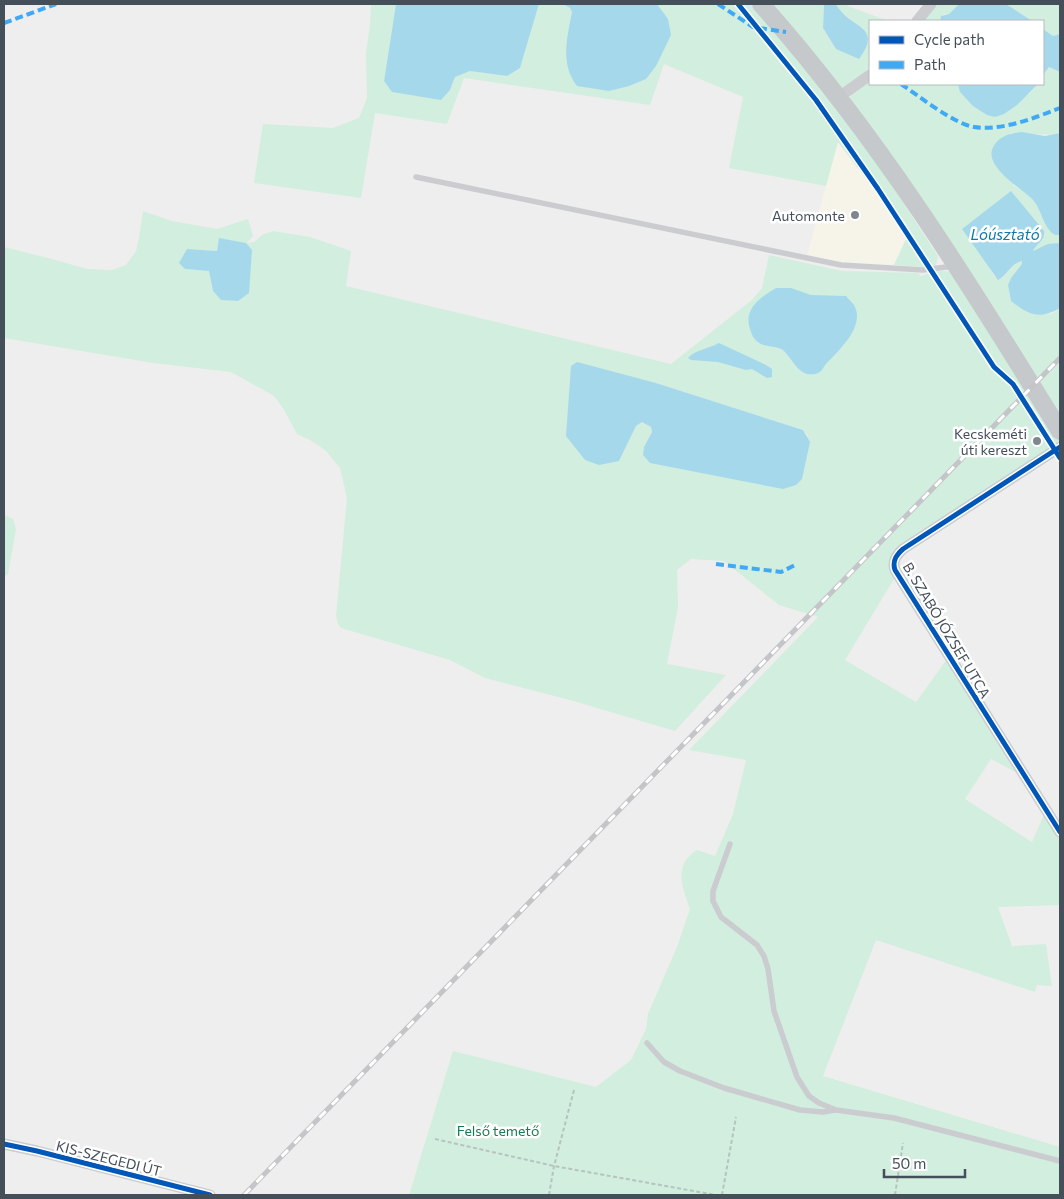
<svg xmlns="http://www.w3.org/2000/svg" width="1064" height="1199" font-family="Commissioner,sans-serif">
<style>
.commercial{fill:#f6f3e9}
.green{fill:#d2eedf;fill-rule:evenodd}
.water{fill:#a6d8ec}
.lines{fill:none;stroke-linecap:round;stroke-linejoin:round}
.path{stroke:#b6c3c0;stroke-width:2;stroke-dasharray:4 2.5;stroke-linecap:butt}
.lane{stroke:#cacccf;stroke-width:5.5}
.street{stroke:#cacccf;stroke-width:11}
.primary{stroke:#c5c9cc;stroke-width:18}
.rail-casing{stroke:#c4c5c8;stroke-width:5}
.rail{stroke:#fff;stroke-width:3;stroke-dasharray:9;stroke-linecap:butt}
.quiet{stroke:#3fa9f5;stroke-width:4;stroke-dasharray:8 4;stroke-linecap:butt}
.cycleway-casing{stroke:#fff;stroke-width:8}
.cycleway{stroke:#0057b8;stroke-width:5}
.poi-dot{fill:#80878e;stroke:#fff;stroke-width:2}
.labels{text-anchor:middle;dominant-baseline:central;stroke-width:5;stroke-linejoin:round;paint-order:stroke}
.poi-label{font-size:14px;fill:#454f5a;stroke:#fff;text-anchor:end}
.street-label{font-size:14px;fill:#454f5a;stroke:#fff}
.park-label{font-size:14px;fill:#177b51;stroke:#fff}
.water-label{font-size:15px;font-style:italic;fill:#0c79a6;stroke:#fff}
</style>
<rect width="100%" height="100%" fill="#efeeee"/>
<polygon class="commercial" points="838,142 876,192 906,239 894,265 844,263 807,255"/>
<g class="green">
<path d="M371 4H396L384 81 450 90 455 77 470 71 507 76 520 68 539 4C550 4 567 0 572 12L566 55 668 19 657 4H750C775 31 799 59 822 88 864 142 901 199 938 256L936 265 924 267 894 265 906 239 876 192 838 142 826 186 729 168 743 97 664 64 650 105 464 78 447 124 375 113 361 198 254 183 263 124 333 128 359 118 367 98 366 53 370 26Z"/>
<polygon points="769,4 824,4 823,28 836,49 864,29 840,11 836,4 848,4 848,6 888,21 870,21 870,72 849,88 841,88"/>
<polygon points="934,4 959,4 949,14 944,14 939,19 940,21 920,21"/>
<polygon points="1006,4 1060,4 1060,34 1053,36 1043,29 1043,21 1032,21"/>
<path d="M1049 67 1060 72V133C1043 137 1028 132 1010 133L1013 185 1024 191 1034 201 1041 211 1045 222 1060 234V243L1033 251 1032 250 1045 235 969 240 978 250 995 277 1002 278 1016 263 1022 261V264C1010 284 1006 275 1011 301L1051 314 1060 308V450L895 557 897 574 845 660 916 702 947 659 1025 777 991 759 965 799 1032 842 1046 810 1060 832V905L998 907 1012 946 1046 944 1052 986 1037 985 1035 992 876 940 823 1076 1060 1147V1195H409L453 1051 596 1087 631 1060 646 1029 648 1014 677 947 690 909C682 887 673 865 697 850L715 856 733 814 746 760 689 750 818 617 779 605 724 561 691 559 677 570 678 607 667 664 726 675 675 731 570 700 485 678 450 660 341 628 338 624 336 616 347 498 340 468 326 451 312 441 297 434 283 408 274 396 231 372 153 363 4 338V247L52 259 87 269 112 270 126 265 136 251 139 238 143 211 172 221 217 229 248 219 253 236 247 243 254 242 262 235 273 231 310 237 351 251 346 286 671 364 753 299 762 288 769 255 842 271 918 273 921 276 930 273 929 270 968 273 850 100 851 92 870 78V84H958L959 87 1029 94 1038 84H1043V75ZM219 239 238 301 221 300 213 291 209 271 185 269 180 263 187 249 217 251ZM656 383 803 430 808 436 644 447 652 432 651 427 642 422 636 426 619 461 585 460 567 436Z"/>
<polygon points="4,515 13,519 16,529 8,574 4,577"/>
</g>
<g class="water">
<polygon points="396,4 539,4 520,68 507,76 470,71 455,77 450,90 441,100 392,92 384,81"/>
<path d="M563 4H657L668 19 671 35 656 66 646 79 629 86 609 91 577 86C560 64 567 38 572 12L570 8Z"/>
<path d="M824 4H836C848 28 885 25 859 59L836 49 823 28Z"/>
<polygon points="959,4 1006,4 1032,21 940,21 941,16 949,14"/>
<polygon points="1043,29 1053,36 1060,34 1060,72 1049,67 1043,75"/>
<polygon points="958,84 1038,84 1017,105 1004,114 995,117 987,115 973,106 960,92"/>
<path d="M1022 132 1045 136 1060 133V235H1055C1043 228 1042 210 1033 200 1022 188 979 165 995 144 1002 135 1011 133 1022 132Z"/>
<path d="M1011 191 1044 231C1046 240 1035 245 1033 251L1048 244 1060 243V308C1039 320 1029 315 1011 301L1008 285 1011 278 1022 264V261C1011 263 1007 276 998 280L962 229Z"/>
<polygon points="219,238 246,243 252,250 249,293 238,301 221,300 213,291 209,271 185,269 179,263 187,249 217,251"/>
<path d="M776 288H791L811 295 846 296C848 299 852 302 854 305 866 326 839 350 826 364 823 368 821 373 815 374 798 377 793 359 783 350 777 346 767 347 761 344 754 340 752 336 750 329 743 309 761 297 776 288Z"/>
<path d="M719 343 766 365 772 369V377L767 378 752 369 746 370 718 362 691 360 688 358C696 349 709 349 719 343Z"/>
<polygon points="577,362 656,383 803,430 810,442 802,479 796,485 783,489 650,463 643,455 644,447 652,432 651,427 642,422 636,426 619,461 599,465 585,460 566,436 571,366"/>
</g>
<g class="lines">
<g class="path">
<polyline points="435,1139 554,1166 716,1195"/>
<polyline points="549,1195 554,1166 574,1090"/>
<polyline points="722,1195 736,1117"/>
<polyline points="895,1195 903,1143"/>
</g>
<g class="lane">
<polyline points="416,177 841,265 923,270 954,266"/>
<polyline points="730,844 713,891 713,901 721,917 757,945 764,956 768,969 774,1011 797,1077 809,1096 819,1103 836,1110 894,1118 1060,1161"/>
<polyline points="647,1043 664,1062 680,1071 724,1088 800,1110 823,1112 835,1110"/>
</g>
<g class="street">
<polyline points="917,21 931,4"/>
<polyline points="839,97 870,75"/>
<path d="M1060 447 903 549C896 555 892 561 895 570L1060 832"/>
<polyline points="4,1144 37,1151 210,1195"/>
</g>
<path class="primary" d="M761 4C877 134 969 283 1060 431"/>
<g class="rail-casing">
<polyline id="rail" points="244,1195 1060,358"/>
</g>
<use href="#rail" class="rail"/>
<g class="quiet">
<polyline points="718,4 753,27 786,32"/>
<polyline points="4,23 56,4"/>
<path d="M901 84C919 96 954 124 974 127 1003 131 1034 118 1060 108"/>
<polyline points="716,564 781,572 797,564"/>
</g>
<g class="cycleway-casing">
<g id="cycleway">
<polyline points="738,4 816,100 878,189 994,367 1013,384 1060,458"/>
<path d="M1060 447 903 549C896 555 892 561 895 570L1060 832"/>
<polyline points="4,1144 37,1151 210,1195"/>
</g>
</g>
<use href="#cycleway" class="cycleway"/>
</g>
<g class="poi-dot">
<circle cx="855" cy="215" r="5"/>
<circle cx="1037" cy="441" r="5"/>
</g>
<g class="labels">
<g class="poi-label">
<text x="845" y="215">Automonte</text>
<text x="1027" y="433">Kecskeméti<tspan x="1027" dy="16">úti kereszt</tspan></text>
</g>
<g class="street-label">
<text transform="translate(947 630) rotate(59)">B. SZABÓ JÓZSEF UTCA</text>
<text transform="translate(109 1158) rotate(14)">KIS-SZEGEDI ÚT</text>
</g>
<g class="park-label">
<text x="498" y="1130">Felső temető</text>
</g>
<g class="water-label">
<text x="1005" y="234">Lóúsztató</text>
</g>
</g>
<rect width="1064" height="1199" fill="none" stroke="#454f5a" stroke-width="10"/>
<rect x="869" y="20" width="175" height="65" fill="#ffffff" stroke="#b5b9bd"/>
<rect x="879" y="36" width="25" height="8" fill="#0057b8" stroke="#b5b9bd"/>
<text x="914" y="45" font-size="15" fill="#454f5a">Cycle path</text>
<rect x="879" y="61" width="25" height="8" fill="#3fa9f5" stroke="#b5b9bd"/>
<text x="914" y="70" font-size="15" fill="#454f5a">Path</text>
<path d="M884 1169v8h81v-8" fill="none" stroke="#454f5a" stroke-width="2.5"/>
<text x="892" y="1169" font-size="15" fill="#454f5a" stroke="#ffffff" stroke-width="4" paint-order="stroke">50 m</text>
</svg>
